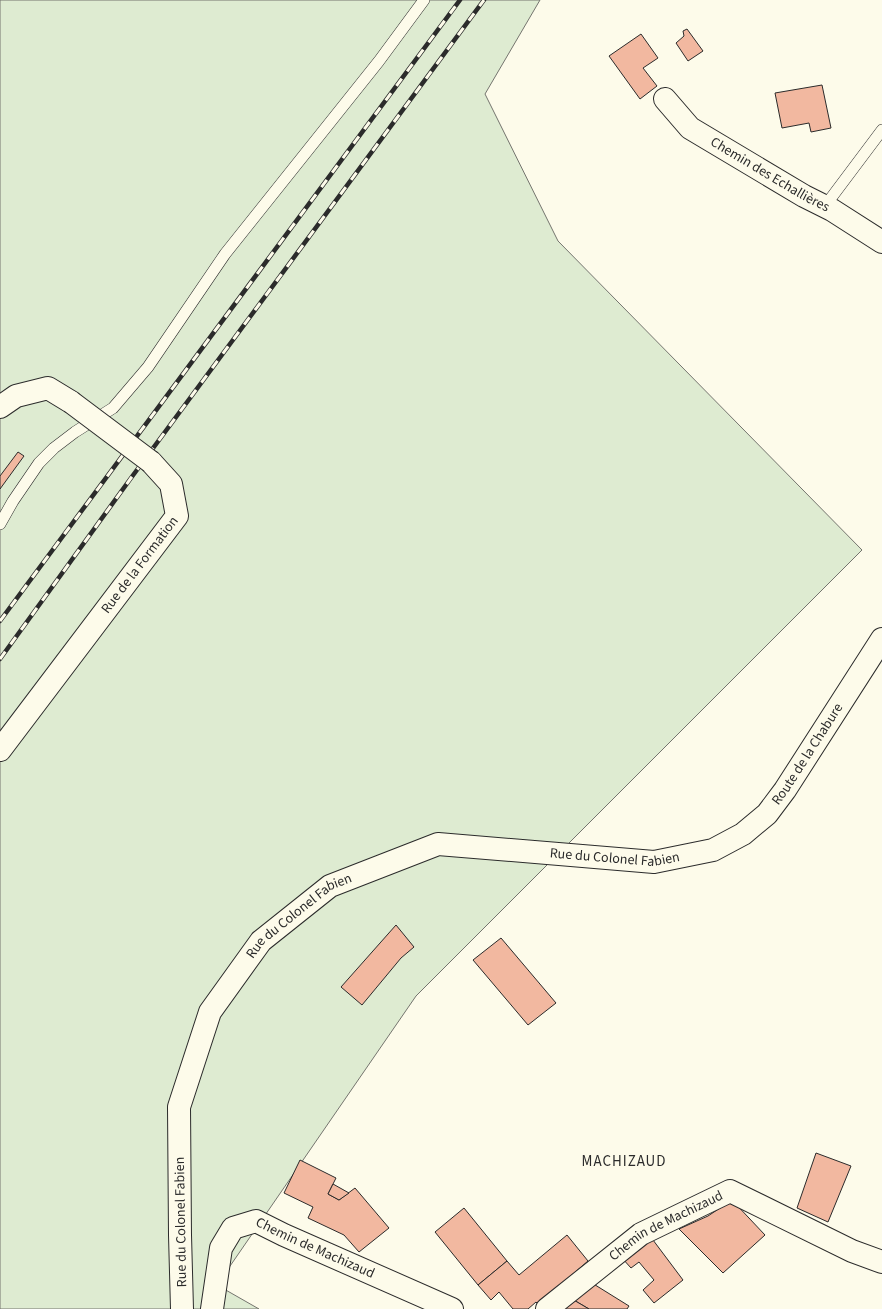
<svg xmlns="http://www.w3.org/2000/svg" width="882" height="1309" font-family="'Source Sans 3',sans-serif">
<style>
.green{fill:#deebd1;stroke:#74746e}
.building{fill:#f2b8a0;stroke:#2b2b2b}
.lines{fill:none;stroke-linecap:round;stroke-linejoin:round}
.service-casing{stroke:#2b2b2b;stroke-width:12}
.minor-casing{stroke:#2b2b2b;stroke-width:24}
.secondary-casing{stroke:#2b2b2b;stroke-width:24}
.service{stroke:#fdfbea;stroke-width:11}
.minor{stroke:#fdfbea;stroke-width:22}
.secondary{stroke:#fdfbea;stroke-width:22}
.rail-casing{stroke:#2b2b2b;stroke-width:4.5}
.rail{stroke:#fdfbea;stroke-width:3;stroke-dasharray:9;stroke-linecap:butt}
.minor-bridge-casing{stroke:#2b2b2b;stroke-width:24;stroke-linecap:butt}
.minor-bridge{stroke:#fdfbea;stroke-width:22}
.labels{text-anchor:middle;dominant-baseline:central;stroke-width:3;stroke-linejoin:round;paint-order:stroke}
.street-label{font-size:14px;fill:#2b2b2b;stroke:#fdfbea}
.neighbourhood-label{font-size:15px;letter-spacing:1px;fill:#2b2b2b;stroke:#fdfbea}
</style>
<rect width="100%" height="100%" fill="#fdfbea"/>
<polygon class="green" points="0,0 540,0 485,94 558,241 862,550 416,996 217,1285 259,1309 0,1309"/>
<g class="building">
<polygon points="687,29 703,51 688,61 676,43 684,36 683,31"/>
<polygon points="641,34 658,58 643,68 657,86 640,99 609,56"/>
<polygon points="822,85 831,128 811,132 809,123 782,128 775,93"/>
<polygon points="18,452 24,456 0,489 0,476"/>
<polygon points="396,925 414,947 401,958 362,1005 341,987"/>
<polygon points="501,938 556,1003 528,1025 473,960"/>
<polygon points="816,1153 851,1166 828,1222 797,1208"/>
<polygon points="300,1160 336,1178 328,1194 339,1200 355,1188 389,1228 359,1252 344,1235 308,1218 313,1207 284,1193"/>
<polygon points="333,1184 349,1193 339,1200 328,1194"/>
<polygon points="732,1200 765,1235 723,1273 679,1229 708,1216"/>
<polygon points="464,1208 507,1261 478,1285 435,1232"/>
<polygon points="567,1235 588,1261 538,1304 536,1302 528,1309 513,1309 499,1292 491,1300 478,1285 507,1261 519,1275"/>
<polygon points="650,1236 683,1280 654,1303 643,1290 654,1280 639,1262 631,1268 622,1258"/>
<polygon points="592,1283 629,1306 627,1309 589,1309 572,1299"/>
<polygon points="572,1299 589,1309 559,1309"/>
</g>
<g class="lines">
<g class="service-casing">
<g id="service">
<polyline points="825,206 882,130"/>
<polyline points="0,524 13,501 39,463 54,448 75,432 113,408 148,367 225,254 379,61 424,0"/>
</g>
</g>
<g class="minor-casing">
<g id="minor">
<path id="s1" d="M665 99 690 128 804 196 832 210 882 242"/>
<polyline points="0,407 16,396 48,388 71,402"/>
<path id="s2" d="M0 750 177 516 171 484 151 462"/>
<path id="s3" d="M212 1309 221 1248 233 1228 256 1221 284 1235 452 1309"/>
<path id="s4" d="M547 1309 641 1234 730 1191 852 1251 882 1262"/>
</g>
</g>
<g class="secondary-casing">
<g id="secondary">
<path id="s5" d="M182 1309 180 1235 179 1107 210 1012 261 941 330 886 438 844 654 862 713 850 743 834 767 814 785 790 882 639"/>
</g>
</g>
<use href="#service" class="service"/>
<use href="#minor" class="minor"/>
<use href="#secondary" class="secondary"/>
<g class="rail-casing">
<g id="rail">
<polyline points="0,621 460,0"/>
<polyline points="0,659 131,478 484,0"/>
</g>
</g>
<use href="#rail" class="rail"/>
<g class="minor-bridge-casing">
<polyline id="minor-bridge" points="71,402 151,462"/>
</g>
<use href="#minor-bridge" class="minor-bridge"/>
</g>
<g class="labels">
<g class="street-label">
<text stroke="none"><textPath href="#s1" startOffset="131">Chemin des Echallières</textPath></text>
<text stroke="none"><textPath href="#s2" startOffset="232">Rue de la Formation</textPath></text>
<text stroke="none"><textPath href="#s5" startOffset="1008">Route de la Chabure</textPath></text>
<text stroke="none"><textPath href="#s5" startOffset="771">Rue du Colonel Fabien</textPath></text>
<text stroke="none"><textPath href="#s5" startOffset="435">Rue du Colonel Fabien</textPath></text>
<text transform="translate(181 1222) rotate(-91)">Rue du Colonel Fabien</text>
<text stroke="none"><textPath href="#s4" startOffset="146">Chemin de Machizaud</textPath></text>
<text stroke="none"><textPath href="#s3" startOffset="174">Chemin de Machizaud</textPath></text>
</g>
<g class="neighbourhood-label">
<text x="624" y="1161">MACHIZAUD</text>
</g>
</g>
</svg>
